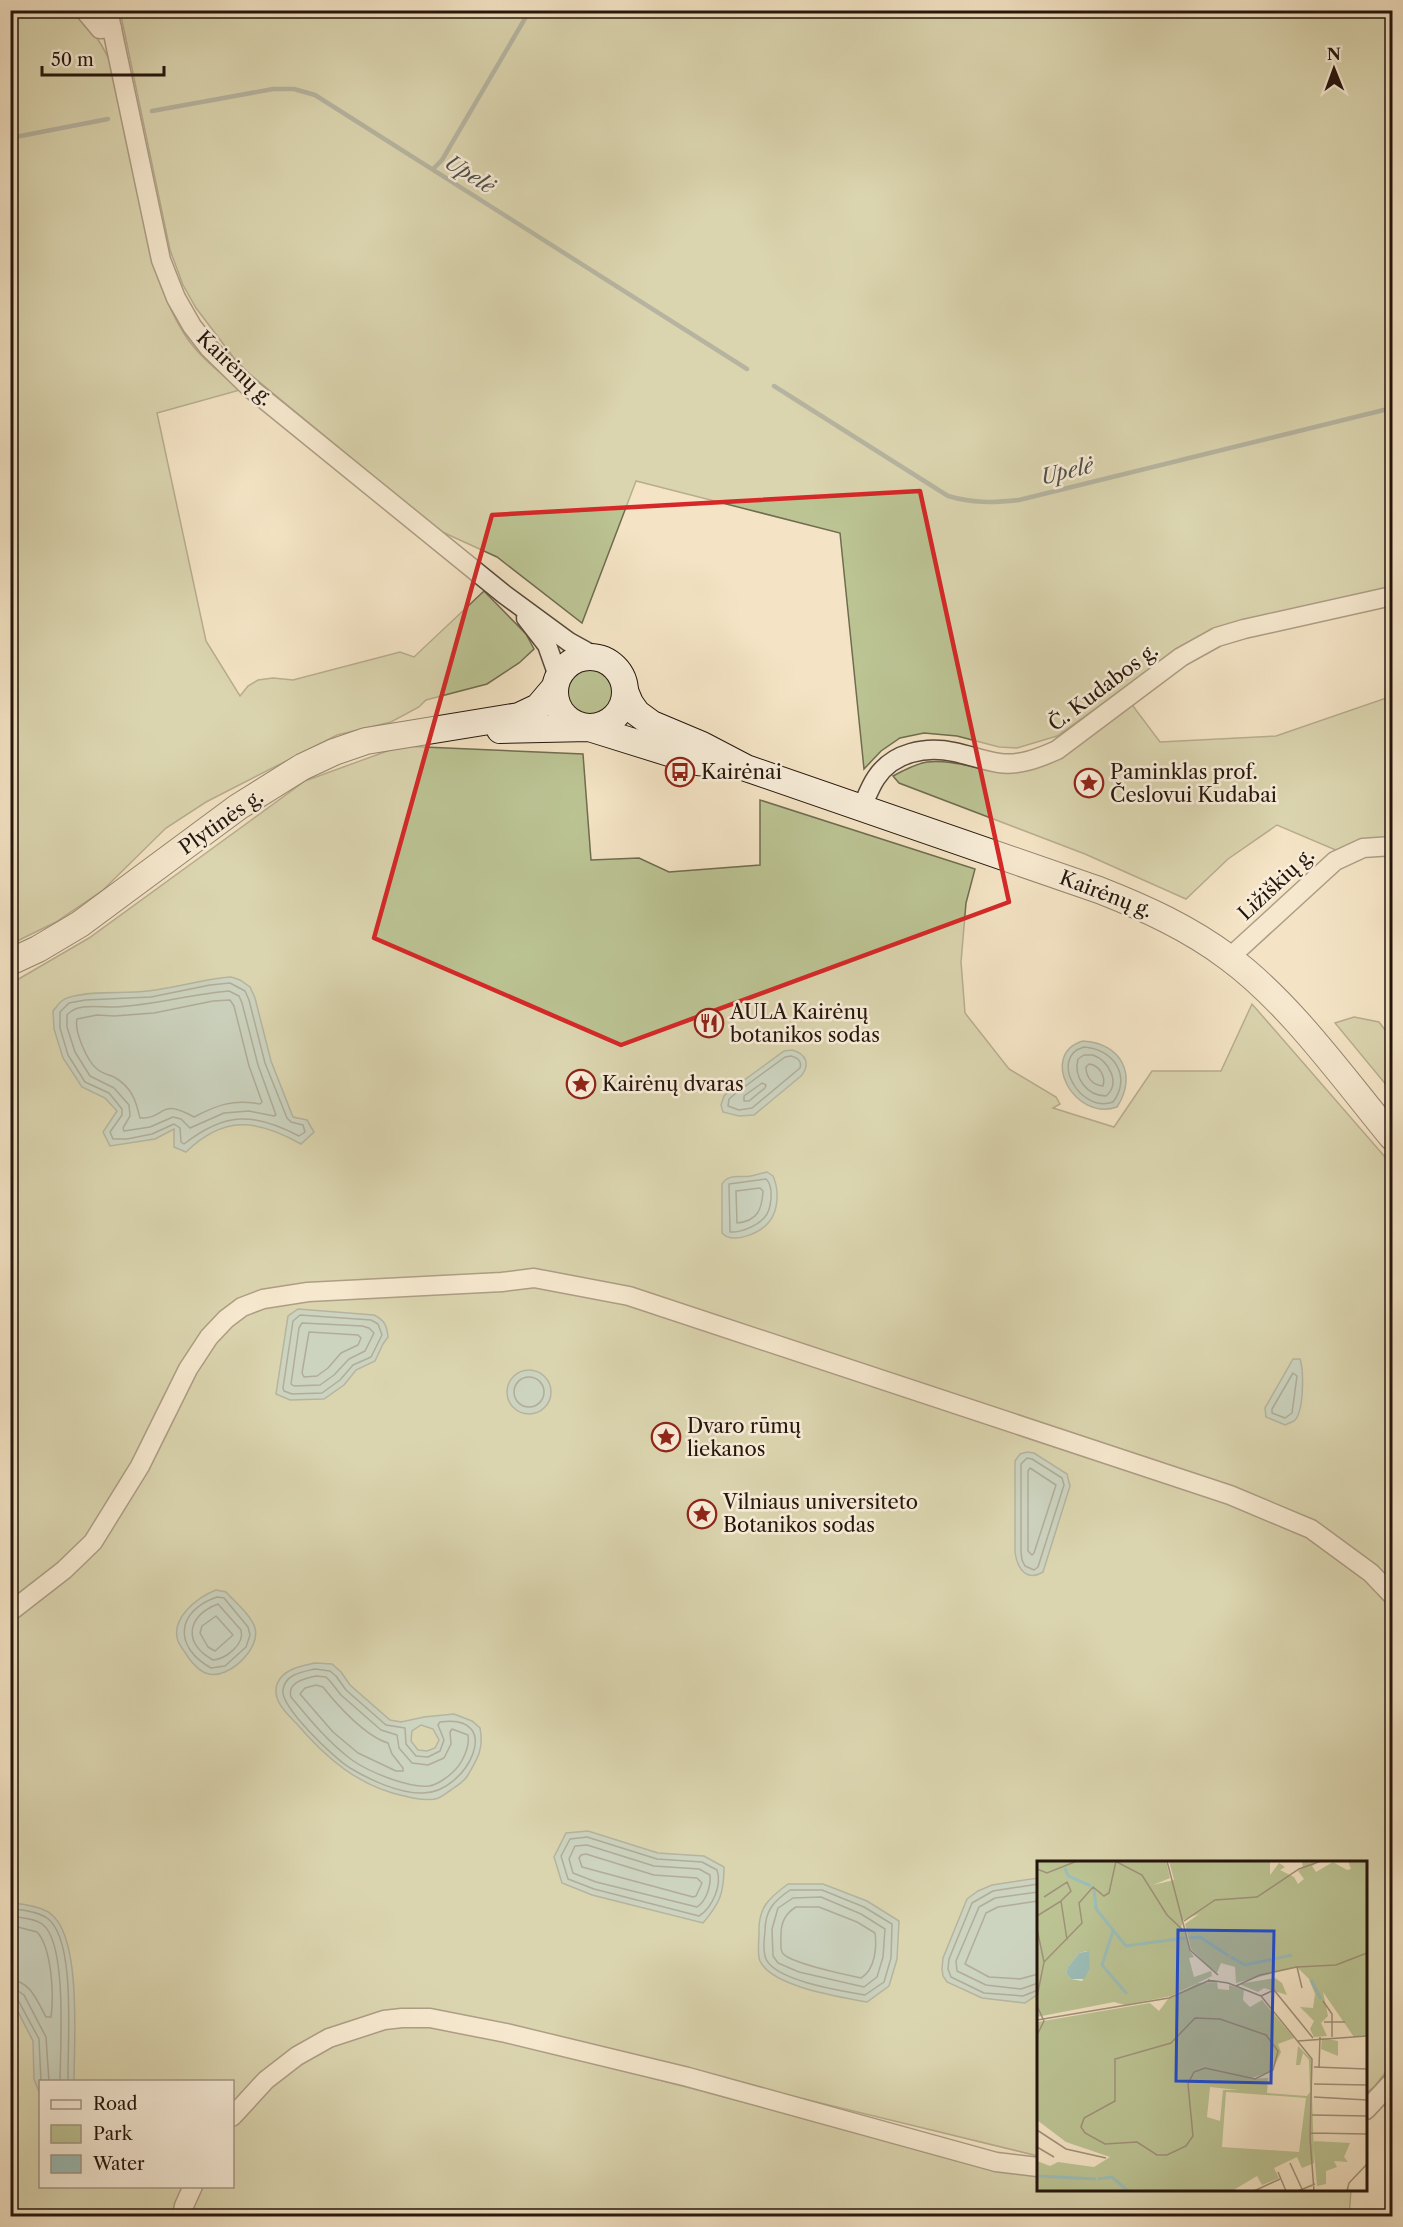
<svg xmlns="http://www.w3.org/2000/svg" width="1403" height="2227" font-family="'Libre Caslon Text',serif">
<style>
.green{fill:#bcc494;stroke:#706c50;stroke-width:1.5;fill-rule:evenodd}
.water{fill:#9cbeb8;stroke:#6c7a73;stroke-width:1.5;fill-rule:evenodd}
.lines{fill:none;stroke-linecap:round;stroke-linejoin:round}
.shore{stroke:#606a62;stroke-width:1.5}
.stream{stroke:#6c7a73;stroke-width:4.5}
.minor-casing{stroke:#58493a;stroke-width:21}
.secondary-casing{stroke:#24150c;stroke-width:28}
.minor{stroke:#f8edd9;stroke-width:18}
.secondary{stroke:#f8edd9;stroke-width:26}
.marked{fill:none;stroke:#d62828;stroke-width:4.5;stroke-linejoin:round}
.labels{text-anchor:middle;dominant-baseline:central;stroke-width:5;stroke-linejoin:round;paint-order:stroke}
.street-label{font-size:20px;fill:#24150c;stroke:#f8edd9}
.poi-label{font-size:20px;fill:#24150c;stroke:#f8edd9;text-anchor:start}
.water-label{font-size:21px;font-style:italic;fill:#4e5048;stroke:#f8edd9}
.inset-river{fill:none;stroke:#9cbeb8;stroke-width:3}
.inset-road{fill:none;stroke:#a1917b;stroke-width:1.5}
.view{fill:#1d4ed8;fill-opacity:0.15;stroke:#1d4ed8;stroke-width:3}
.inset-edge{fill:none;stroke:#24150c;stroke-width:3}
</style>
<rect width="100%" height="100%" fill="#f4e4c5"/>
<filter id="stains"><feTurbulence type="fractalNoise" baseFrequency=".00333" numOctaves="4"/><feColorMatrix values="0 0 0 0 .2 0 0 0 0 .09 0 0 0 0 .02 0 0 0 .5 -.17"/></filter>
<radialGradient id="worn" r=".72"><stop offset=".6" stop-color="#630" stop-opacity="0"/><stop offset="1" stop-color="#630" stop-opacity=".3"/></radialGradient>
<g class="green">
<path d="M10 11H72C94 30 103 45 115 72 122 109 129 147 136 184 146 235 156 290 185 335 199 357 221 373 240 390L157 413 206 641 240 696 248 686 258 680 273 678 293 680 400 652 414 657 484 591 526 634 534 649 519 663 487 684 426 700 419 707 391 722 337 735 206 802 166 828 103 890 56 922 11 944Z"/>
<polygon points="120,11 1392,11 1392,590 1178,650 1057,736 1017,748 999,747 957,736 924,733 900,738 881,751 864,769 840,533 636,481 582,623 497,557 438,530 240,366 196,308 183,285 170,250"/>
<circle cx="590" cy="691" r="25"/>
<path d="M1392 696V838L1338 851 1277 825 1228 859 1186 899 1085 854 899 783 893 776C904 770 915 764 927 762 962 758 998 780 1032 769 1062 760 1104 722 1130 702L1160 742 1276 736Z"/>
<path d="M401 746 583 754 591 860 639 858 669 872 760 865V800L975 869 966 903 961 962 965 1013 1009 1069 1056 1097 1060 1104 1053 1108 1114 1127 1152 1071H1221L1252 1004 1392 1165V2064L1375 2086 1366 2093V1862H1038V2156L492 2023 490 2035 984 2166 1038 2175V2190H1351L1349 2216H11L10 984 89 938 305 781ZM40 2082H232V2186H40Z"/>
<polygon points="1354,1017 1379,1022 1392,1039 1392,1092 1335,1023"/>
</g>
<g class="water">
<path d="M231 977 240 980 250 987 255 998 271 1061 293 1117 307 1120 314 1132 301 1144C257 1119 224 1115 186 1152L174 1147V1129L155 1139 110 1146 103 1132 117 1111 105 1098 82 1087 63 1058 54 1029 53 1011C58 1005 61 999 70 997 95 990 122 994 148 991 176 988 203 979 231 977Z"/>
<path d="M1083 1041C1121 1043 1138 1075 1117 1107 1074 1122 1038 1054 1083 1041Z"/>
<path d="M792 1050C807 1054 810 1065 801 1076L754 1115 739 1116 723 1112 721 1105 724 1096 732 1089 784 1051Z"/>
<path d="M767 1172 773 1176C779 1189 779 1210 769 1222 760 1233 733 1245 722 1233V1184C729 1173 740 1178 751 1176 756 1175 762 1173 767 1172Z"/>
<path d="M298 1309 374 1315C384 1320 387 1325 388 1337L383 1344 375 1361 356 1370 344 1385 324 1399 290 1400 276 1394 288 1316Z"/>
<path d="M1293 1359H1300C1304 1371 1304 1413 1294 1421 1292 1422 1287 1424 1285 1425L1266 1417 1265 1408Z"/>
<circle cx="529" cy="1392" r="22"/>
<path d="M1027 1452 1034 1453 1067 1474 1070 1486 1043 1572C1026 1582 1017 1568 1015 1552V1461L1020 1454Z"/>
<path d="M216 1590 226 1592C235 1602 251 1615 255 1628 261 1648 229 1679 209 1674 201 1673 192 1663 188 1657 185 1652 180 1646 178 1641 170 1618 198 1597 216 1590Z"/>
<path d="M315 1663 332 1664 341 1672 350 1685 390 1720 401 1722 424 1717 454 1714 472 1721 480 1728C484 1748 478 1758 468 1775 464 1782 458 1785 451 1790 446 1793 441 1798 435 1799 425 1801 414 1798 404 1796 358 1786 326 1758 296 1723 286 1713 272 1700 277 1684 283 1669 301 1666 315 1663ZM421 1725 433 1729 439 1740 435 1748 427 1751 418 1750 411 1741 412 1731Z"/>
<path d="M588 1831 658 1853 704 1856 724 1867C724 1893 720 1903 703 1923L592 1895 562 1883 554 1857 566 1833Z"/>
<polygon points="1038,1878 1038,1994 1025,2003 982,1998 947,1982 943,1976 942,1969 943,1958 967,1899 978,1891 992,1885"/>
<path d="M788 1884H823L867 1901 899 1921 897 1959 889 1986 867 2002C841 1997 772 1987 760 1961 757 1954 759 1941 759 1933 758 1907 769 1898 788 1884Z"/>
<path d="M11 1903C23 1904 41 1906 51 1914 82 1938 74 2044 74 2081L40 2082V2094L34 2079 33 2041 11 1998Z"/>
</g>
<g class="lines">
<g class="shore">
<path d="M230 983 245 991 249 1000 265 1063 287 1118 291 1122 303 1125 305 1132 299 1136C253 1112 225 1112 184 1144L181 1142 180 1128 174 1124 152 1134 127 1139H113L110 1132 122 1115V1109L109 1093 85 1082 68 1055 60 1028V1012L69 1003 85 1000 151 997 210 985Z"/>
<path d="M229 991 239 996 242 1003 258 1065 276 1115 274 1116 249 1111 224 1113 190 1128 181 1119 173 1117 150 1127 124 1131 123 1128 130 1116 129 1105 114 1088 90 1076 75 1052 67 1027V1015C78 1002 102 1008 117 1007 155 1005 191 994 229 991Z"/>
<path d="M230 1000 234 1006 249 1066 262 1102 260 1104C233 1099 217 1105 194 1117 158 1097 167 1119 140 1118 136 1101 132 1087 114 1077 109 1075 101 1073 97 1069 87 1061 74 1031 77 1019L97 1015 114 1016 154 1013 213 1001Z"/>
<path d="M1084 1047C1114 1049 1132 1077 1113 1102 1080 1114 1048 1057 1084 1047Z"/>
<path d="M1093 1055C1109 1061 1121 1083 1106 1096 1087 1096 1073 1077 1078 1059L1084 1055Z"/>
<path d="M791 1056C798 1058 802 1061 800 1068L752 1108 739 1110 728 1106 729 1099 736 1093 785 1057Z"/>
<path d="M1089 1064C1099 1065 1106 1076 1103 1086 1092 1085 1086 1077 1086 1067Z"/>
<polygon points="762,1083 766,1085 765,1088 749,1101 744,1101 744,1096"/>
<path d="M766 1179C774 1186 772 1210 764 1218 757 1226 740 1233 730 1232L729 1184Z"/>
<path d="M760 1188 763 1191C762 1209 758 1221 737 1223L736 1191Z"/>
<polygon points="300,1315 371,1320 378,1324 382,1335 371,1357 353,1365 340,1380 322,1393 292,1394 284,1391 283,1388 293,1321"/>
<polygon points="302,1323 362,1326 369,1328 374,1333 365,1351 349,1359 334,1375 320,1385 294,1386 291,1384 299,1328"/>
<polygon points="309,1332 358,1335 361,1338 358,1345 341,1353 328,1368 317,1376 304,1377 302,1373"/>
<polygon points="1293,1373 1297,1376 1292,1413 1285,1418 1272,1413 1272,1409"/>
<circle cx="529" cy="1392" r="15"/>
<polygon points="1027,1458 1032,1459 1062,1478 1064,1485 1038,1567 1034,1570 1025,1566 1022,1560 1021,1552 1021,1464"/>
<polygon points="1030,1468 1056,1485 1034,1553 1032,1555 1028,1551 1028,1471"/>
<path d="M217 1597 224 1598 248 1627 250 1635 246 1647 225 1666 211 1668C173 1647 176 1611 217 1597Z"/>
<path d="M218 1604 241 1630C245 1644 226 1659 213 1660 183 1644 186 1616 218 1604Z"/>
<polygon points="216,1616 233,1635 215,1651 208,1647 200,1633 202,1626"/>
<path d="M315 1669 330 1671 336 1676 346 1690 386 1725 405 1728 406 1744 416 1756 428 1757 440 1751 444 1740 438 1725 440 1722C506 1713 467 1793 423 1793 400 1794 370 1780 350 1768 335 1759 280 1707 283 1690 285 1674 302 1672 315 1669Z"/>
<path d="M316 1676 326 1677 330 1681 341 1695 381 1730 397 1735 399 1748 412 1763 428 1765 444 1758 451 1744 450 1732 452 1729 468 1735C470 1747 462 1764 453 1772 448 1777 437 1785 429 1786 408 1788 369 1772 352 1760 329 1743 310 1720 291 1697 287 1682 304 1679 316 1676Z"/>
<path d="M316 1685 323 1687C337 1705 365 1736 388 1743L392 1754 403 1768V1771H396L358 1753 333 1732 300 1694 305 1688Z"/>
<path d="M587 1837 657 1859 702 1862 717 1870C722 1885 713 1907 699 1916L594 1889 568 1879 561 1856 570 1839Z"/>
<path d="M587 1845 654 1866 699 1869 710 1875C711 1887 706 1901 697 1907L596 1882 573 1873 569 1859 575 1846Z"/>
<polygon points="586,1854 654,1875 697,1878 702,1883 696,1896 693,1897 582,1867 579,1858 581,1855"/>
<polyline points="1038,1884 993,1891 972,1903 949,1959 948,1969 951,1977 984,1993 1023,1996 1038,1990"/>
<path d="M790 1890H822L864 1907 892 1924 891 1958 884 1982 865 1995C842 1991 776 1981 766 1959 763 1952 764 1939 765 1931 765 1910 774 1901 790 1890Z"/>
<polyline points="1038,1892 995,1898 979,1907 956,1961 957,1971 986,1985 1021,1989 1038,1983"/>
<polygon points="821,1897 861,1914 885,1929 883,1957 877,1977 864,1987 799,1972 778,1963 773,1956 772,1929 778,1908 793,1898"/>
<polyline points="1038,1901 998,1907 986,1913 965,1964 989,1977 1020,1979 1038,1974"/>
<path d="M796 1907H819L857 1922 875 1933C877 1947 875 1970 861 1978 849 1975 786 1963 782 1952 780 1948 781 1939 781 1934 781 1921 786 1913 796 1907Z"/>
<path d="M10 1909C22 1910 37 1911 47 1918 77 1939 67 2046 68 2082"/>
<path d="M10 1916C20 1918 34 1918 42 1924 68 1942 60 2050 60 2082"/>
<path d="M10 1925 37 1932C52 1948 54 1996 51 2017H46C37 2001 31 1981 10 1980"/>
<polyline points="10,1989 18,1991 24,1995 46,2037 49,2082"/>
<polyline points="10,1997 18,2000 39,2039 41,2082"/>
</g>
<g class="stream">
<polyline points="152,111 273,89 294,89 315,95 747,369"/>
<polyline points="10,138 108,119"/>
<polyline points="433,169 442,160 530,10"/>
<path d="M774 386 948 496C972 503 993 503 1019 500L1392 408"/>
</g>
<g class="minor-casing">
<g id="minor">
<polyline points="84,10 100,29 112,28"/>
<polyline points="108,10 161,260 176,298 192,326 209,348 250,388 505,595 569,642 598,658"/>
<polyline points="526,618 547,645 558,676"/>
<path d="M862 807C866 798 870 787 876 778 893 752 926 746 954 752 969 755 984 761 999 763 1019 766 1039 758 1057 750L1181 657 1217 637 1244 629 1392 596"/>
<polyline points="1229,958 1335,861 1363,848 1392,846"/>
<polyline points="10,1612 64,1570 93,1542 140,1466 188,1369 209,1337 226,1319 242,1307 263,1299 308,1292 502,1282 534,1278 629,1296 1230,1495 1311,1529 1371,1573 1392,1595"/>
<polyline points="1366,2110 1392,2082"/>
<polyline points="232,2117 266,2080 297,2056 329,2038 384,2020 402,2018 430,2018 506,2033 688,2077 996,2162 1038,2167"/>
<polyline points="182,2216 184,2206 193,2186"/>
</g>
</g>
<g class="secondary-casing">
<g id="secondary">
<circle cx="590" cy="692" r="35"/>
<path d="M625 691 630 703 637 713 652 724 702 745 746 768 1099 890C1145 908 1189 928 1229 958 1290 1003 1344 1079 1392 1137"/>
<polyline points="500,730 589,728 698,762 721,765"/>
<polyline points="10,962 38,949 80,924 238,807 302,767 334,752 366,741 519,716 538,707 555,687"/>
</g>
</g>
<use href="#minor" class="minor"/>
<use href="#secondary" class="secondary"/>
</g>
<path d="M0 0H1403V2227H0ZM920 491 1009 902 621 1045 374 938 492 515Z" fill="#f4e4c5" fill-opacity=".55" fill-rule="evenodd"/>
<path class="marked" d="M920 491 1009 902 621 1045 374 938 492 515Z"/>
<defs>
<g id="bus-ring" transform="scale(1.5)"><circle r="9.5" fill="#f8edd9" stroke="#8f2418" stroke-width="1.5"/><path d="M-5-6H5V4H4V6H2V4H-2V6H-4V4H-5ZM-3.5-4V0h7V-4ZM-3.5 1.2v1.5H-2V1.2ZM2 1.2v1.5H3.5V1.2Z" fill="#8f2418"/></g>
<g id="sight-ring" transform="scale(1.5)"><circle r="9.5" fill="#f8edd9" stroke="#8f2418" stroke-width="1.5"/><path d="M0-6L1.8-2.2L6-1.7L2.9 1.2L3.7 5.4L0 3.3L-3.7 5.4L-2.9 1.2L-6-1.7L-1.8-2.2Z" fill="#8f2418"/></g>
<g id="restaurant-ring" transform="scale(1.5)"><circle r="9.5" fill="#f8edd9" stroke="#8f2418" stroke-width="1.5"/><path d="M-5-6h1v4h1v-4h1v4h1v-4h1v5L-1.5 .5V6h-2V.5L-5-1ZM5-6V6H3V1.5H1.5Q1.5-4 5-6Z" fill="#8f2418"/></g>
</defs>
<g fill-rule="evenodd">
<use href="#bus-ring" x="680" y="772"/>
<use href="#sight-ring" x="1089" y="783"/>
<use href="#restaurant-ring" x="709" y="1023"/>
<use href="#sight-ring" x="581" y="1084"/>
<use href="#sight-ring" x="666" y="1437"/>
<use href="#sight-ring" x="702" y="1514"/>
</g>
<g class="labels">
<g class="street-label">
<text transform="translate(235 368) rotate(44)">Kairėnų g.</text>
<text transform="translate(1103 687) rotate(-37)">Č. Kudabos g.</text>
<text transform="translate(221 822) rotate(-35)">Plytinės g.</text>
<text transform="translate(1276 884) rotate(-43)">Ližiškių g.</text>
<text transform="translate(1106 894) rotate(21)">Kairėnų g.</text>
</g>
<g class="poi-label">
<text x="701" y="772">Kairėnai</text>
<text x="1110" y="772">Paminklas prof.<tspan x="1110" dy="23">Česlovui Kudabai</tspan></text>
<text x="730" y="1012">AULA Kairėnų<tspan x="730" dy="23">botanikos sodas</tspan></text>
<text x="602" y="1084">Kairėnų dvaras</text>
<text x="687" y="1426">Dvaro rūmų<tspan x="687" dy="23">liekanos</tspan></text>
<text x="723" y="1502">Vilniaus universiteto<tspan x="723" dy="23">Botanikos sodas</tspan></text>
</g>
<g class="water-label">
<text transform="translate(470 174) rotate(32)">Upelė</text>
<text transform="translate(1067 471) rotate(-14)">Upelė</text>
</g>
</g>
<g transform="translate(1037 1861)">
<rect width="330" height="330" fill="#f4e4c5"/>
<path d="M0 0H129L133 17 116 24 137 19 132 0H233V14L242 2 248 6 243 9 257 16 261 23 267 18 261 10 266 7 265 0H283L275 5 279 11 296 1 310 9 314 8 311 0H330V175L317 176 286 131 291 155 284 162 290 175 277 176 273 168 277 160 263 146 276 147 278 133 272 118 260 106 199 122 198 106 184 102 180 112 171 105 154 88 148 63 162 53 146 59 144 67 148 72 153 90 157 96 152 97 157 116 174 110 175 115 134 135 88 144 77 141 0 156ZM50 90 53 108 45 120 34 118 29 112 31 106 42 92ZM238 117 245 122 250 134 227 127 221 131 202 123ZM180 121 181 128 192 129V124L207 129 206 139 213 146 225 139 257 177 241 183 244 191 235 210 212 218 231 217 230 232 270 235 273 231 272 199 266 192 263 204H259L261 185 274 198 277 302 265 307 260 296 237 307 242 317 225 324 220 315 195 330H0V300L13 305 21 301 57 306 73 296 29 281 0 259V161L113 142 122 150 131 138 161 122ZM173 226 202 229H186L183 260 170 256ZM189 231 269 237 262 291 185 286ZM285 177 301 180V195L284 188ZM276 280 313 282 307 296 311 301 297 300 300 306 289 310V323L280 325Z" fill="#bcc494" fill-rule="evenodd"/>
<path d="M52 90 53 108 47 118H34L29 112 31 106 42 92Z" fill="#9cbeb8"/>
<path class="inset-river" d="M28 7 31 15 54 25M57 28 59 48 89 85 148 77M76 70 65 104 90 133M152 77 163 76 192 95M194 96 208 104 255 94M274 119 284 138M0 315 59 318M61 318 75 316 91 330"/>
<path class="inset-road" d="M78 0 105 14 130 54 147 70M130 0 153 89 181 114M0 8 10 12 40 0M7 36 30 21 34 30 24 40M0 55 24 40 30 79M147 60 178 39 220 36 262 8 284 0M0 68 7 101M260 106 299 104 330 92M171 119 191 122 224 135 275 198 273 277 277 330M199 125 223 114 260 106 265 127M224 135 237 129 276 177M0 136 7 101 45 62 42 42 56 26 67 35 72 32 79 0M286 140 295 153V176M0 145 7 160 0 174M158 157 183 158 229 174 241 190 236 209 218 218 168 207 157 211 151 223 156 275 149 285 130 294H120L100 281 68 283 48 272 44 266 47 257 78 240V198L134 182ZM0 159 132 137 173 119M287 161H308M261 180 330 175M277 206 330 208M282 207 283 176M277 223 330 224M277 236 330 239M275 254 330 255M0 269 29 288 69 297M273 272 330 273M0 286 17 296M253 302 265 328M241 311 249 330M217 330 243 318M261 330 278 323M310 330 312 322 330 303"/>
<path class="view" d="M141 69 237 70 234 222 139 220Z"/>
<rect width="330" height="330" class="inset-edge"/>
</g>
<rect width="1403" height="2227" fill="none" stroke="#f4e4c5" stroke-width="36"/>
<rect x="12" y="12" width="1379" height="2203" fill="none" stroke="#24150c" stroke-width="3"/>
<rect x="18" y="18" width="1367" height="2191" fill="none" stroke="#24150c" stroke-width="1.5"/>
<rect x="39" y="2080" width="195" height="108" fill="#f8edd9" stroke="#a39787" stroke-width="1.5"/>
<rect x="51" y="2100" width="30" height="9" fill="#f8edd9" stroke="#a39787" stroke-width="1.5"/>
<text x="93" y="2110" font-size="18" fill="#24150c">Road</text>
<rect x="51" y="2125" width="30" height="18" fill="#bcc494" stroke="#a39787" stroke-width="1.5"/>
<text x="93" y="2140" font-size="18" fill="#24150c">Park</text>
<rect x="51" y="2155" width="30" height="18" fill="#9cbeb8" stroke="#a39787" stroke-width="1.5"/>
<text x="93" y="2170" font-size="18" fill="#24150c">Water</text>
<g transform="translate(1334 69) rotate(359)" stroke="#f8edd9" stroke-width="4.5" paint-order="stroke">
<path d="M0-4.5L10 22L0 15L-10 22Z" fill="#24150c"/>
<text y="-9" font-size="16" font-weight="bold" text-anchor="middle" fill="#24150c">N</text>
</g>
<path d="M42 66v9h122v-9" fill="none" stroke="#24150c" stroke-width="3"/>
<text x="51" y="66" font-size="18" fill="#24150c" stroke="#f8edd9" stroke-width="4.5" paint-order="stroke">50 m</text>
<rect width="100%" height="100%" filter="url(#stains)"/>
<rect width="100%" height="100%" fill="url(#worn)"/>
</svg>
